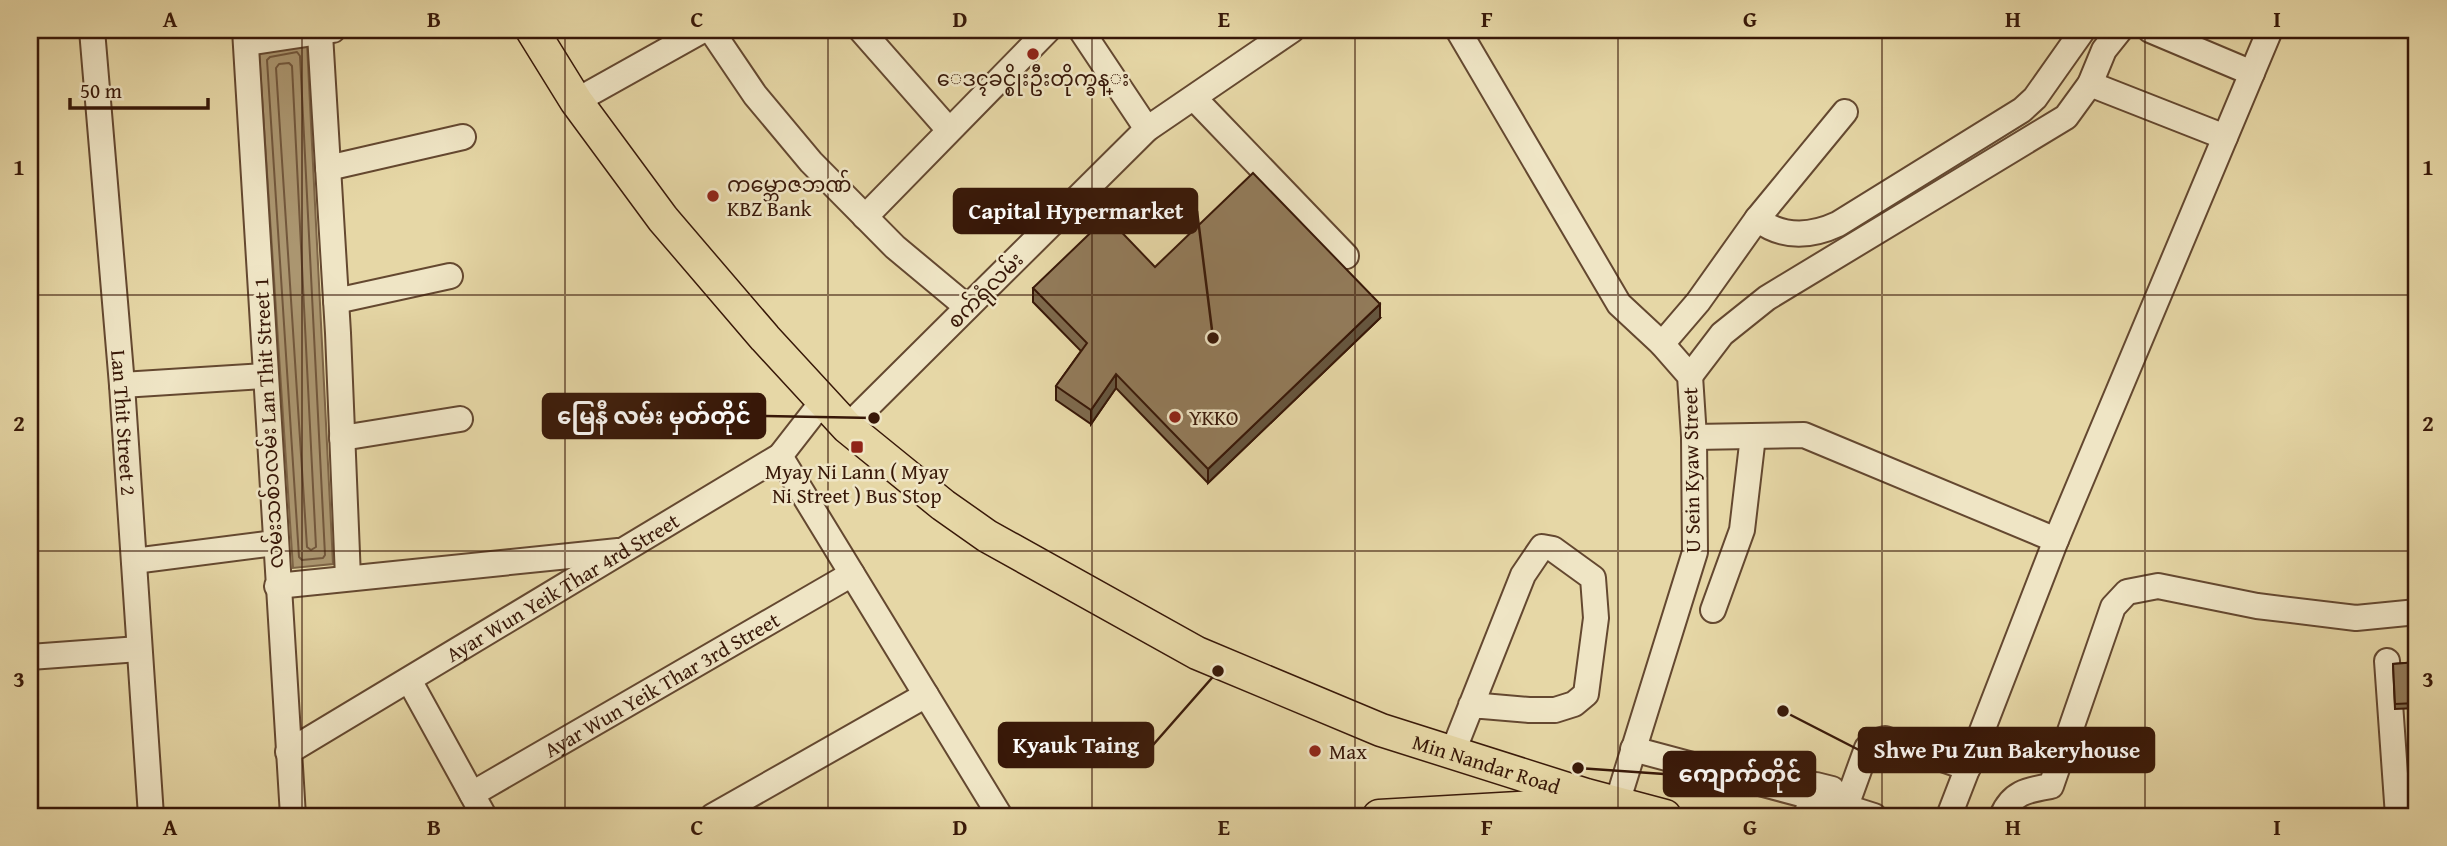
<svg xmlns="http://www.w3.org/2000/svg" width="2447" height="846" font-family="'Gentium Book Plus','Noto Sans Myanmar',serif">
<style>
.water{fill:#ab9670;stroke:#7d6446;stroke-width:2}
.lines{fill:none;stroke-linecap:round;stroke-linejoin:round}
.shore{stroke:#72573c;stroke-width:2}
.minor-casing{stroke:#644830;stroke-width:28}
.major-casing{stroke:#381808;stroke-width:35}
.minor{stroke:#efe5c5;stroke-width:24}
.major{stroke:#e6d7a6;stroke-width:32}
.wall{fill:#7e6a4d;stroke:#381808;stroke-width:2}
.shaded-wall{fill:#66563f;stroke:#381808;stroke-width:2}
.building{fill:#927b5a;stroke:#381808;stroke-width:2}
.grid{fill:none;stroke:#381808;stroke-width:2;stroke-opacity:0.55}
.poi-dot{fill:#8f2418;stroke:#efe5c5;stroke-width:2.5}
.labels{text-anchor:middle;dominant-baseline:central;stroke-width:5;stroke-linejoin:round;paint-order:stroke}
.poi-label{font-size:21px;fill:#381808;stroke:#efe5c5;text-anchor:start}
.street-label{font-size:21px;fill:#381808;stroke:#efe5c5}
.leader{fill:none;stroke:#381808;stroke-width:2.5}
.callout-dot{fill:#381808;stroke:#efe5c5;stroke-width:2.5}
.callout{fill:#381808;stroke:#381808;stroke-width:2.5}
.callout-label{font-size:23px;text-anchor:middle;font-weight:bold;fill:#fff}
.neatline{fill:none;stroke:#381808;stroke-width:2.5}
.grid-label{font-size:23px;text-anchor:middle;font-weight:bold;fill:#381808}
</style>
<rect width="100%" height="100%" fill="#e6d7a6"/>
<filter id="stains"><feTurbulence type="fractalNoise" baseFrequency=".00286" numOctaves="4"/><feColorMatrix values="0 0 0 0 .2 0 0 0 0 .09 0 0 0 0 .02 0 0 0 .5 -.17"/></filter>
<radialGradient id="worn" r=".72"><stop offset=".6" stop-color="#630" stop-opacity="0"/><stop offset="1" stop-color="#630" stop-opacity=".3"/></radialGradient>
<polygon class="water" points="307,44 333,564 293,568 259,51"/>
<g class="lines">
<g class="shore">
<polygon points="297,52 300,56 325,555 323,558 302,560 299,557 267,60 270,57"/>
<polygon points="289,63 292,66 316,547 311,550 307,547 276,68 279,64"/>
</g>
<g class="minor-casing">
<g id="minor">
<path id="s1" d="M92 30 122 385 151 816"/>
<polyline points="245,30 293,816"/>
<polyline points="711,30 755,95 811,162 895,247 967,307"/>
<polyline points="861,30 949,130"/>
<polyline points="1081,30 1147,129"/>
<polyline points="1458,30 1619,304 1662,344 1690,376 1694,437 1695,552 1617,803"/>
<polyline points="2150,30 2252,73"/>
<polyline points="320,34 338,333 348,578"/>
<polyline points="246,43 333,30"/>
<polyline points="2090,84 2225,137"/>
<polyline points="1194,98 1346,256"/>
<polyline points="576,101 703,30"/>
<polyline points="328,168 463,137"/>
<polyline points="865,217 1048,30"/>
<path d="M1757 219C1782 238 1810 237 1838 224L2022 110 2035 98 2083 30"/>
<polyline points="336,301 450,276"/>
<polyline points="1662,344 1698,302 1757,219 1845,112"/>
<polyline points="1690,376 1722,334 1767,298 2066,117 2090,84 2104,50 2120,30"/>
<polyline points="122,385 265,376"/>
<polyline points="847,427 1147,129 1292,30"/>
<polyline points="1694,437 1804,435 2056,540"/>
<polyline points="342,438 460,419"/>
<polyline points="780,456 1000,816"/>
<polyline points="134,561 275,543"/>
<polyline points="277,586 618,551"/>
<polyline points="1713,610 1742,530 1753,436"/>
<polyline points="30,657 139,649"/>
<polyline points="2387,661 2398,816"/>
<polyline points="409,680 484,816"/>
<polyline points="1633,749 1812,797"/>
<path id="s2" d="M288 752 780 456 822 402"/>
<polyline points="1452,754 1523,575 1542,547 1553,549 1593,578 1596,618 1586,694 1574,704 1555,710 1529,710 1471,705"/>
<path id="s3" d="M472 794 852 574"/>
<polyline points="1830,802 1874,816"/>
<polyline points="1846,806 1867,748 1874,742 1885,739 1968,768"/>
<polyline points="713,816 926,695"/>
<polyline points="1806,816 1816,785 1832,789 1825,816"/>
<polyline points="1949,816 2056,540 2270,30"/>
<path d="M2002 816C2012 792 2028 790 2051 786L2113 607 2127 592 2158 586 2257 606 2356 618 2417 612"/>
</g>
</g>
<g class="major-casing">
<g id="major">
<path id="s4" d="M532 30 576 101 663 219 765 338 847 427 943 505 987 536 1197 653 1381 730 1586 795 1665 816"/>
<polyline points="1379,816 1588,804"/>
</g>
</g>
<use href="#minor" class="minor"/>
<use href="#major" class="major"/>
</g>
<g class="wall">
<polygon points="1033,288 1380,318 1208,483 1116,388 1091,424 1056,400 1056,386 1081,351 1033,302"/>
<polygon points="2417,662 2417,708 2395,709 2393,664"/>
</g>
<g class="shaded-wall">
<polygon points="1380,304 1380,318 1208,483 1208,469"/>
<polygon points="1116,374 1116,388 1091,424 1091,410"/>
</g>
<g class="building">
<polygon points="1253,173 1380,304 1208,469 1116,374 1091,410 1056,386 1087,343 1033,288 1107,217 1155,267"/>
<polygon points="2417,662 2417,703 2395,704 2393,664"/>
</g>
<path class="grid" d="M302 30V816M565 30V816M828 30V816M1092 30V816M1355 30V816M1618 30V816M1882 30V816M2145 30V816M30 295H2417M30 551H2417"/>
<g class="poi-dot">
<circle cx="1033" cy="54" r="7"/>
<circle cx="713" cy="196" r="7"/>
<circle cx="1175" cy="417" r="7"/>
<rect x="850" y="440" width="14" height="14" rx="3.5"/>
<circle cx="1315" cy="751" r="7"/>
</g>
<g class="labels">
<g class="poi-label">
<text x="1033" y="78" text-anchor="middle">ေဒၚခင္စိုးဦးတိုက္ခန္း</text>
<text x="727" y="184">ကမ္ဘောဇဘဏ်<tspan x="727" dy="24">KBZ Bank</tspan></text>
<text x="1189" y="417">YKKO</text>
<text x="857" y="471" text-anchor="middle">Myay Ni Lann ( Myay<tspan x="857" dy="24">Ni Street ) Bus Stop</tspan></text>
<text x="1329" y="751">Max</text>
</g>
<g class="street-label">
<text transform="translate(985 290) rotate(-45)">စက်ရုံလမ်း</text>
<text stroke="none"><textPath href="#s1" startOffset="394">Lan Thit Street 2</textPath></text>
<text transform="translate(268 423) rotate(-93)">လမ်းသစ်၁လမ်း Lan Thit Street 1</text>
<text transform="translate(1691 470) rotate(-91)">U Sein Kyaw Street</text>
<text stroke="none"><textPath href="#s2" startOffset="320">Ayar Wun Yeik Thar 4rd Street</textPath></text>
<text stroke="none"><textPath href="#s3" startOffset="219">Ayar Wun Yeik Thar 3rd Street</textPath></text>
<text stroke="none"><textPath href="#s4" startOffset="1236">Min Nandar Road</textPath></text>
</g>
</g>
<path class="leader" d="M1213 338L1197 211M874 418L765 416M1218 671L1153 745M1783 711L1859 750M1578 768L1664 774"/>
<g class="callout-dot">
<circle cx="1213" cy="338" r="7"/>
<circle cx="874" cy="418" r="7"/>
<circle cx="1218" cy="671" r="7"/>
<circle cx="1783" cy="711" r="7"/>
<circle cx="1578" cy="768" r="7"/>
</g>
<g class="callout">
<rect x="954" y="189" width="243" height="44" rx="7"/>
<rect x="543" y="394" width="222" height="44" rx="7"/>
<rect x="999" y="723" width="154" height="44" rx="7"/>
<rect x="1859" y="728" width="295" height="44" rx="7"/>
<rect x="1664" y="752" width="151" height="44" rx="7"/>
</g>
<g class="callout-label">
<text x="1076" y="219">Capital Hypermarket</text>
<text x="654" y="424">မြေနီ လမ်း မှတ်တိုင်</text>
<text x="1076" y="753">Kyauk Taing</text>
<text x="2007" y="758">Shwe Pu Zun Bakeryhouse</text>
<text x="1740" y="782">ကျောက်တိုင်</text>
</g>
<rect width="2447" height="846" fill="none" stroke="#e6d7a6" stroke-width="77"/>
<path d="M70 98v10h138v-10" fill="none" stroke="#381808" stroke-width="3.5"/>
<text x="80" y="98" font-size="21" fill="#381808" stroke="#efe5c5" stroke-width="5" paint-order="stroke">50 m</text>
<rect x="38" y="38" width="2370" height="770" class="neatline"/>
<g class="grid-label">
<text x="170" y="27">A</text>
<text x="434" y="27">B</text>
<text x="697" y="27">C</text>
<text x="960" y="27">D</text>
<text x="1224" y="27">E</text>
<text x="1487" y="27">F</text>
<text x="1750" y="27">G</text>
<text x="2013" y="27">H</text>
<text x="2277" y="27">I</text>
<text x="19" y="175">1</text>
<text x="2428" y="175">1</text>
<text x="19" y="431">2</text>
<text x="2428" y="431">2</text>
<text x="19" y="687">3</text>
<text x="2428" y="687">3</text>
<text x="170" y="835">A</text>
<text x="434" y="835">B</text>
<text x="697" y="835">C</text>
<text x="960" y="835">D</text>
<text x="1224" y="835">E</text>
<text x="1487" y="835">F</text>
<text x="1750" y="835">G</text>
<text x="2013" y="835">H</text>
<text x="2277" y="835">I</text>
</g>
<rect width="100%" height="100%" filter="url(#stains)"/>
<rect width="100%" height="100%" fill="url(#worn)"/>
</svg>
